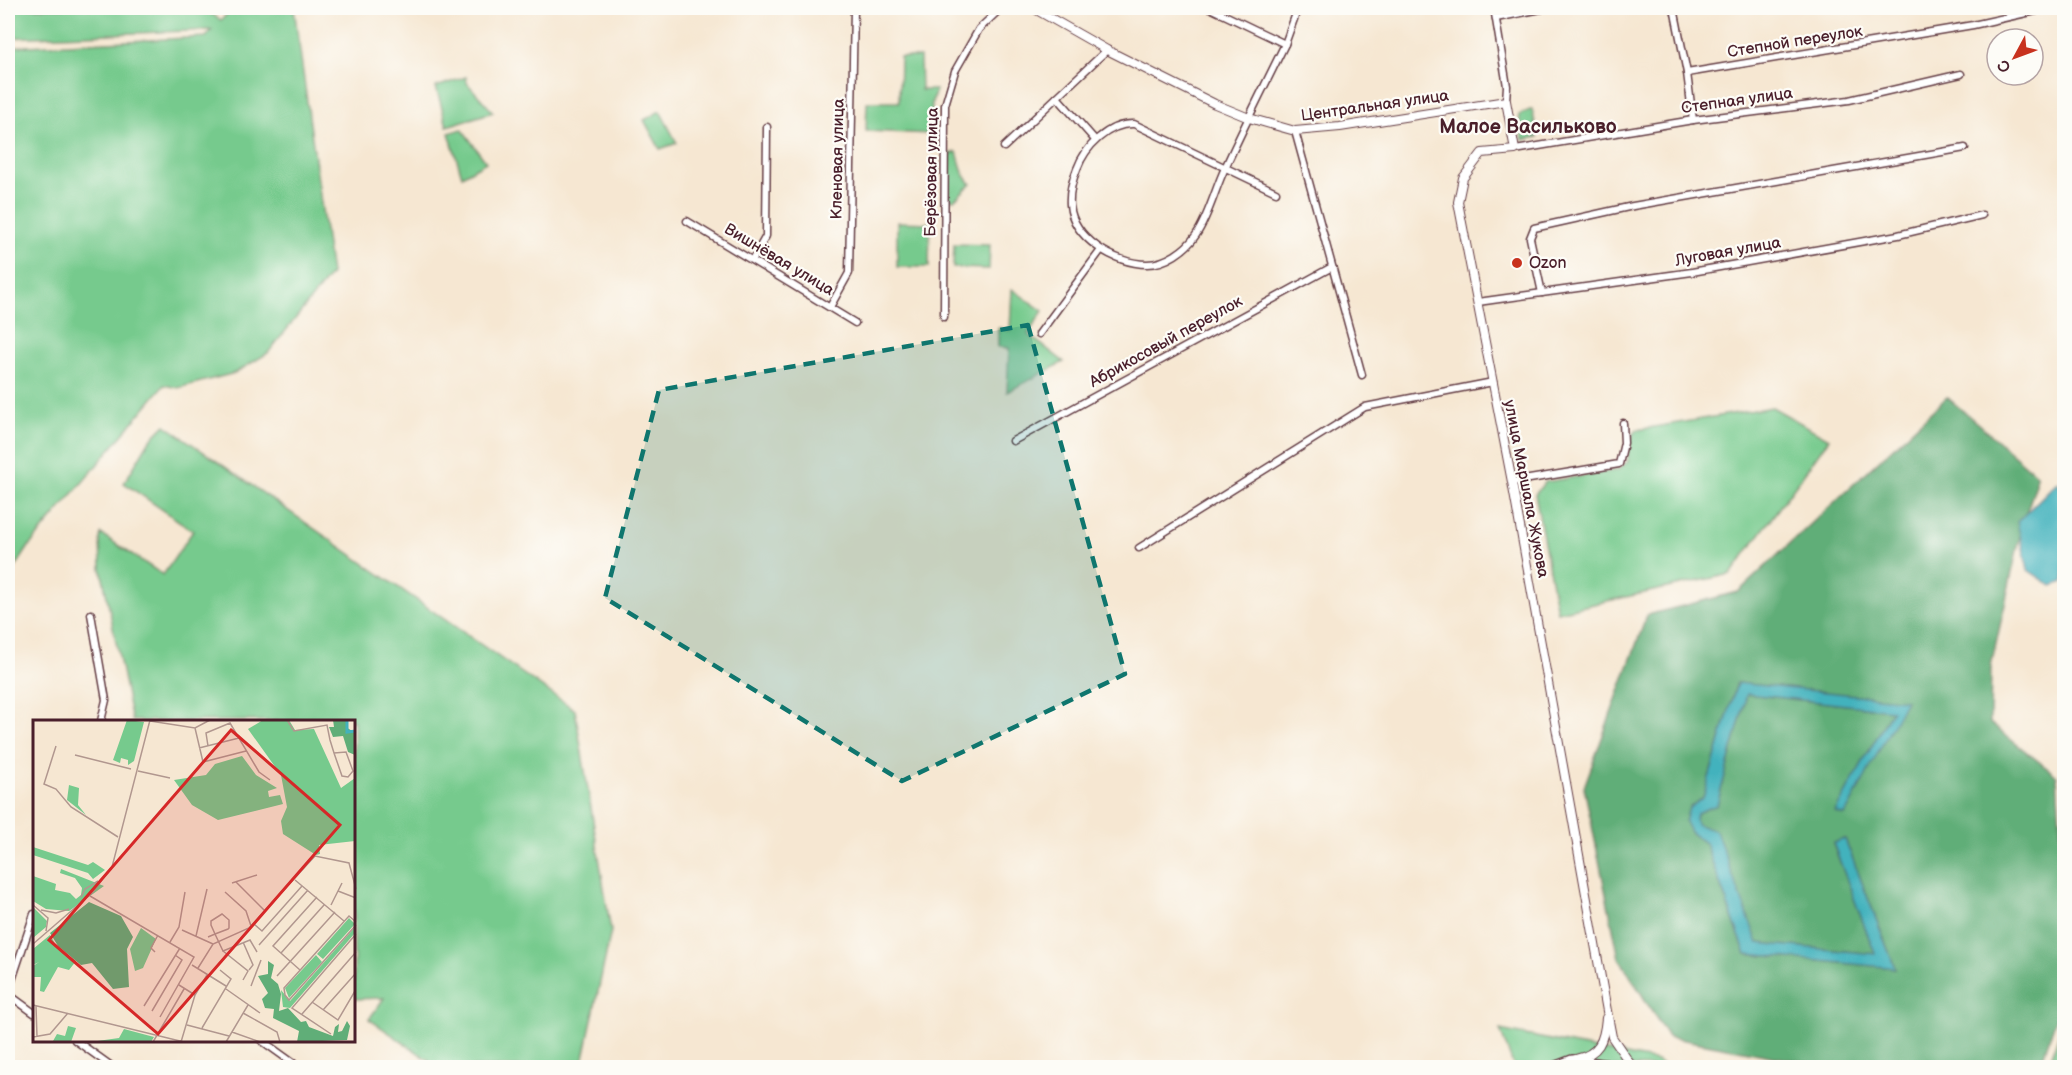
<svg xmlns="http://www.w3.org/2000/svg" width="2072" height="1075" font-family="'Balsamiq Sans',sans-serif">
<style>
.green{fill:#76ca8d;stroke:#60745c;stroke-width:1.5}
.forest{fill:#60ae78;stroke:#556652;stroke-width:1.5;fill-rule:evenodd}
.water{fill:#43b2bd;stroke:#466874;stroke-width:1.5}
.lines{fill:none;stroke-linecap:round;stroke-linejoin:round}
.minor-casing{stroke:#643d44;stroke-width:9}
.tertiary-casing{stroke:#643d44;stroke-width:10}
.primary-casing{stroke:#643d44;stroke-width:12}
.minor{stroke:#fff;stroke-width:6}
.tertiary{stroke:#fff;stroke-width:8}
.primary{stroke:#fff;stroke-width:9}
.marked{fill:#0f766e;fill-opacity:0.2;stroke:#0f766e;stroke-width:4.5;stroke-dasharray:12 8;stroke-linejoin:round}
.poi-dot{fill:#c8321e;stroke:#fdfcf7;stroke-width:2}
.labels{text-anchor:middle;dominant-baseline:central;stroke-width:4.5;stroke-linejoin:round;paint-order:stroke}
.street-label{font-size:16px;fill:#4a1f2b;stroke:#fdfcf7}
.poi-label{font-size:16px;fill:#4a1f2b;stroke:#fdfcf7;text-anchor:start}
.quarter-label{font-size:20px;font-weight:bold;fill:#4a1f2b;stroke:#fdfcf7}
.inset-river{fill:none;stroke:#43b2bd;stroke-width:3}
.inset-road{fill:none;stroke:#b1978f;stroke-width:1.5}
.view{fill:#d62828;fill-opacity:0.15;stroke:#d62828;stroke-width:3}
.inset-edge{fill:none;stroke:#4a1f2b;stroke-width:3}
</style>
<rect width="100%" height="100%" fill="#fdfcf7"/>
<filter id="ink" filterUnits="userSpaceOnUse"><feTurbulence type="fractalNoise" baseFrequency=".0167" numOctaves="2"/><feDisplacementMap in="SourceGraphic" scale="12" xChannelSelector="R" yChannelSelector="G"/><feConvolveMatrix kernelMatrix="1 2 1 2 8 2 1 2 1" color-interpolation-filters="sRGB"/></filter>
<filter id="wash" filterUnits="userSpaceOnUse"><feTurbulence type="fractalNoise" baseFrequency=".008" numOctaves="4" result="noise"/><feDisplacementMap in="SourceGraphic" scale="24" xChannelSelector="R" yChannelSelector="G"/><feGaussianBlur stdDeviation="1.35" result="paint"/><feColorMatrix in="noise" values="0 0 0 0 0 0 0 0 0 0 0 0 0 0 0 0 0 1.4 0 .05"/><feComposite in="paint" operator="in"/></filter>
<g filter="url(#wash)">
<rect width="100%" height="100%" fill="#f6e7d2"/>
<g class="green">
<polygon points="8,8 203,8 221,20 233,8 294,8 331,274 268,353 235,373 178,388 164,385 30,545 8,579 8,47 206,37 212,30 8,38"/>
<polygon points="900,57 920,57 921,90 936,90 932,102 931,134 866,131 867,102 899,102"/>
<polygon points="466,77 467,83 493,112 447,126 436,87"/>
<polygon points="1532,109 1538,137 1523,140 1519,115"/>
<polygon points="660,111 677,143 660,149 644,120"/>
<polygon points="462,129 486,162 462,176 449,133"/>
<polygon points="957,152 963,173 971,184 954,200 948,199 949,154"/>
<polygon points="897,222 930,223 929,267 897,267"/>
<polygon points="954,244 990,245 989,269 953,268"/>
<polygon points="1012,289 1043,311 1028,334 1064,362 1007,392 1009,348 998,347 998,328 1010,330"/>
<polygon points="1772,407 1829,439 1731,574 1557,612 1535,494 1545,482 1618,470 1628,461 1628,441 1637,430"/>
<polygon points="165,425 575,710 611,931 582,1067 439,1067 369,1019 384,998 354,999 354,721 132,721 101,568 100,538 101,534 163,575 193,531 124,483 150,440"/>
<polygon points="2059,818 2064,818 2064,889"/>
<polygon points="2064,1019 2064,1067 2048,1067"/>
<polygon points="1500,1030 1657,1061 1665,1067 1514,1067"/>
</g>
<path class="forest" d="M1947 397 2036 474V484L2024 519 1991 666 1990 723 2057 776 2064 889 2063 997 2040 1067H1830L1668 1037 1619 958 1584 787 1647 615 1738 592ZM1737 683 1906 701 1835 812 1892 710 1747 694 1717 805 1696 813 1695 819 1697 825 1716 831 1757 943 1876 954 1833 844 1845 839 1895 968 1746 954 1705 843 1690 832 1689 808 1703 798Z"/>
<g class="water">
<polygon points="2058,481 2064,496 2064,582 2052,586 2028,570 2017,522"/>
<polygon points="1737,683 1906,700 1845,815 1835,812 1892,710 1747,694 1717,805 1696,813 1695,819 1698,825 1716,831 1758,943 1875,954 1833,843 1845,839 1895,968 1746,954 1705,843 1690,832 1685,822 1689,808 1703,798"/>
</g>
</g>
<g filter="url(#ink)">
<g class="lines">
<g class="minor-casing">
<g id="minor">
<path d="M1210 8 1285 44C1265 85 1244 126 1225 168 1215 189 1209 216 1196 235 1186 250 1166 264 1147 264 1115 264 1073 238 1070 205 1069 192 1072 181 1077 169 1085 147 1108 123 1134 124L1276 192"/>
<polyline points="1494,8 1507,86 1506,101"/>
<polyline points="1674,8 1687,73 1693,120"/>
<polyline points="1496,18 1546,8"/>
<polyline points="1285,44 1298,8"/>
<polyline points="1687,73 1973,25 2049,8"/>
<polyline points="1295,131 1362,375"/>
<polyline points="1095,140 1057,97 1107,50"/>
<polyline points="1004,147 1057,97"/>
<polyline points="1515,150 1693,120 1849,100 1961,74"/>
<polyline points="687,221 855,323"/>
<polyline points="753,259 766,236 767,127"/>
<polyline points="1542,293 1530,238 1534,228 1633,206 1965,148"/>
<polyline points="1478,302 1692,272 1898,235 1982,215"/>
<polyline points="830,307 849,273 854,8"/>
<polyline points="944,317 945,105 955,71 979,29 1001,8"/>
<polyline points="1039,334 1101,250"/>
<polyline points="1013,441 1332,267"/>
<polyline points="1512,482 1619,464 1624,443 1623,423"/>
<polyline points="1139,548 1365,407 1493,382"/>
<polyline points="91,614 106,700 101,721"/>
<polyline points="8,992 34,914"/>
<polyline points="8,994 34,1013"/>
<polyline points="75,1040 114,1068"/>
<polyline points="261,1040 300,1068"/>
</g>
</g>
<g class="tertiary-casing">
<g id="tertiary">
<polyline points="1033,8 1107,50 1215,104 1249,118 1295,131 1340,127 1506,101 1515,150 1482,153 1463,178 1458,202 1512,482 1607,1011 1612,1037 1633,1068"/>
<path d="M1576 1059C1599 1054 1604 1041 1606 1018"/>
</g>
</g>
<g class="primary-casing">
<g id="primary">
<polyline points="1422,1068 1463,1068"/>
<polyline points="1551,1068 1572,1060 1631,1068"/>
</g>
</g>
<use href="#minor" class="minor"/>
<use href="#tertiary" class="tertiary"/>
<use href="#primary" class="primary"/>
</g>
</g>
<path class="marked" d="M1028 325 1125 674 902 781 605 598 659 390Z"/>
<circle class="poi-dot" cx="1517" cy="263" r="6"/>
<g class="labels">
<g class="street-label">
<text transform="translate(1795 42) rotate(-9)">Степной переулок</text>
<text transform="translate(1737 101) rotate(-8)">Степная улица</text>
<text transform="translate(1375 106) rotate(-8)">Центральная улица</text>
<text transform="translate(838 159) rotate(-89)">Кленовая улица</text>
<text transform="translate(932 172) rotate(-89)">Берёзовая улица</text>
<text transform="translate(1728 252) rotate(-10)">Луговая улица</text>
<text transform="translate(779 260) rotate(31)">Вишнёвая улица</text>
<text transform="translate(1166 342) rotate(-29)">Абрикосовый переулок</text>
<text transform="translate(1526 489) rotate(79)">улица Маршала Жукова</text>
</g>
<g class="poi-label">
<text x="1529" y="263">Ozon</text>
</g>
<g class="quarter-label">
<text x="1528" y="127">Малое Васильково</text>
</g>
</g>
<g transform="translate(33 720)">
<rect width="322" height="322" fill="#f6e7d2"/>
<path d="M94 0 111 2 101 41 95 45V40L88 38 87 43 80 40ZM230 0H256L262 10 281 9 308 68 322 58V121L286 125 287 134 283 135 250 114 248 101 254 87 248 55 215 9ZM209 36 223 55 244 68 235 71 236 77 247 75 250 84 185 100 159 85 141 60 173 55 182 44ZM36 65 46 68 45 85 53 95 34 80ZM0 127 55 145 60 142 72 150 60 159 55 153 0 135ZM28 149 71 166 36 191 13 189 0 181V156L23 164 22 170 37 173 43 179 48 175 49 168 42 158 27 153ZM0 187 14 201 13 207 0 218ZM316 198 322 204 290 239 284 234ZM322 207V213L257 288 250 287 248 270 257 281ZM108 208 123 219 110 248 102 251 97 229ZM17 215 24 227 43 241 36 250 25 247 11 272 7 271 8 257H0V246L6 242 0 245V229ZM283 235 289 242 256 278 252 268ZM35 306 43 308 38 322 20 321 24 314 32 316ZM91 309 121 317 118 322H57L86 318Z" fill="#76ca8d"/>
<path d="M300 0H313V7L322 13V35L315 32 310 16 300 17 296 7H301ZM56 182 88 196 100 217 94 229 96 267 80 269 59 243 48 245 25 226 17 213ZM235 241 241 245 238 258 245 264 248 274 246 291 255 288 268 302 273 301 276 307 300 316 302 307 306 304 305 312 309 311 314 301 317 306 314 320 264 322 266 311 240 298 241 289 232 288 229 279 235 273 225 256 235 254Z" fill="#60ae78"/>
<path class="inset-river" d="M314 0V12L323 11"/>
<path class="inset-road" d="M254 0 261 11 294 5 297 20 301 33 309 56 315 57 320 51 313 32 301 33M117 1 162 8 177 0M162 8 170 42 213 31M23 26 11 64 23 69 38 87 85 117M175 26 173 13 197 3 226 52 237 60M166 28 206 18M42 35 98 49M105 51 137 58M262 160 311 201M203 162 232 191M199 163 224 155M305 171 323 178M192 172 213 191 218 206M57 176 161 237 127 297M48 177 52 169 65 161M0 185 15 198 13 211M298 185 309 163M8 190 23 193 36 189M323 202 316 196 251 268 252 275 256 280 323 205M221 204 229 211 269 166M149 210 180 224M163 216 174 169M175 217 182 214 195 209 196 208V200L189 194 178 201V205L182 214 190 231 217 220 224 232M137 222 146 207 152 172M210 222 220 245 216 250M0 224 59 173 79 147 117 0M226 225 275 170M190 231 215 251 210 260M122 232 118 228 125 215M248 233 291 185M159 245 193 266M165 248 180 224 216 208 282 136 316 143 323 169M267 250 240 226 284 177M244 256 302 192M146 265 162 275M218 266 228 240M193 269 227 293M279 282 305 300 322 271M0 285 151 322M3 286 4 317M111 286 147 228M290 290 323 253M119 291 149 240 142 235M210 293 244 312 247 322M269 294 323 232M154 305 196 316M169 308 198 259 187 250M199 312 227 322M298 314 259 288 323 214M0 317 17 314 35 293M120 322 151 269M148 322 162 275 174 255M193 322 215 285"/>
<path class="view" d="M198 10 307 105 125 314 16 220Z"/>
<rect width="322" height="322" class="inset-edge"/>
</g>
<rect width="2072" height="1075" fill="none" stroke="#fdfcf7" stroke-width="30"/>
<g transform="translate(2015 57) rotate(229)"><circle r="28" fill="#fdfcf7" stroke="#b5a4a5" stroke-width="1.5"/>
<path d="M0-4.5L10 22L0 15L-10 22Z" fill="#c8321e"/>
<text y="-9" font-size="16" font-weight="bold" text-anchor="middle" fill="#4a1f2b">С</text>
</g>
</svg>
